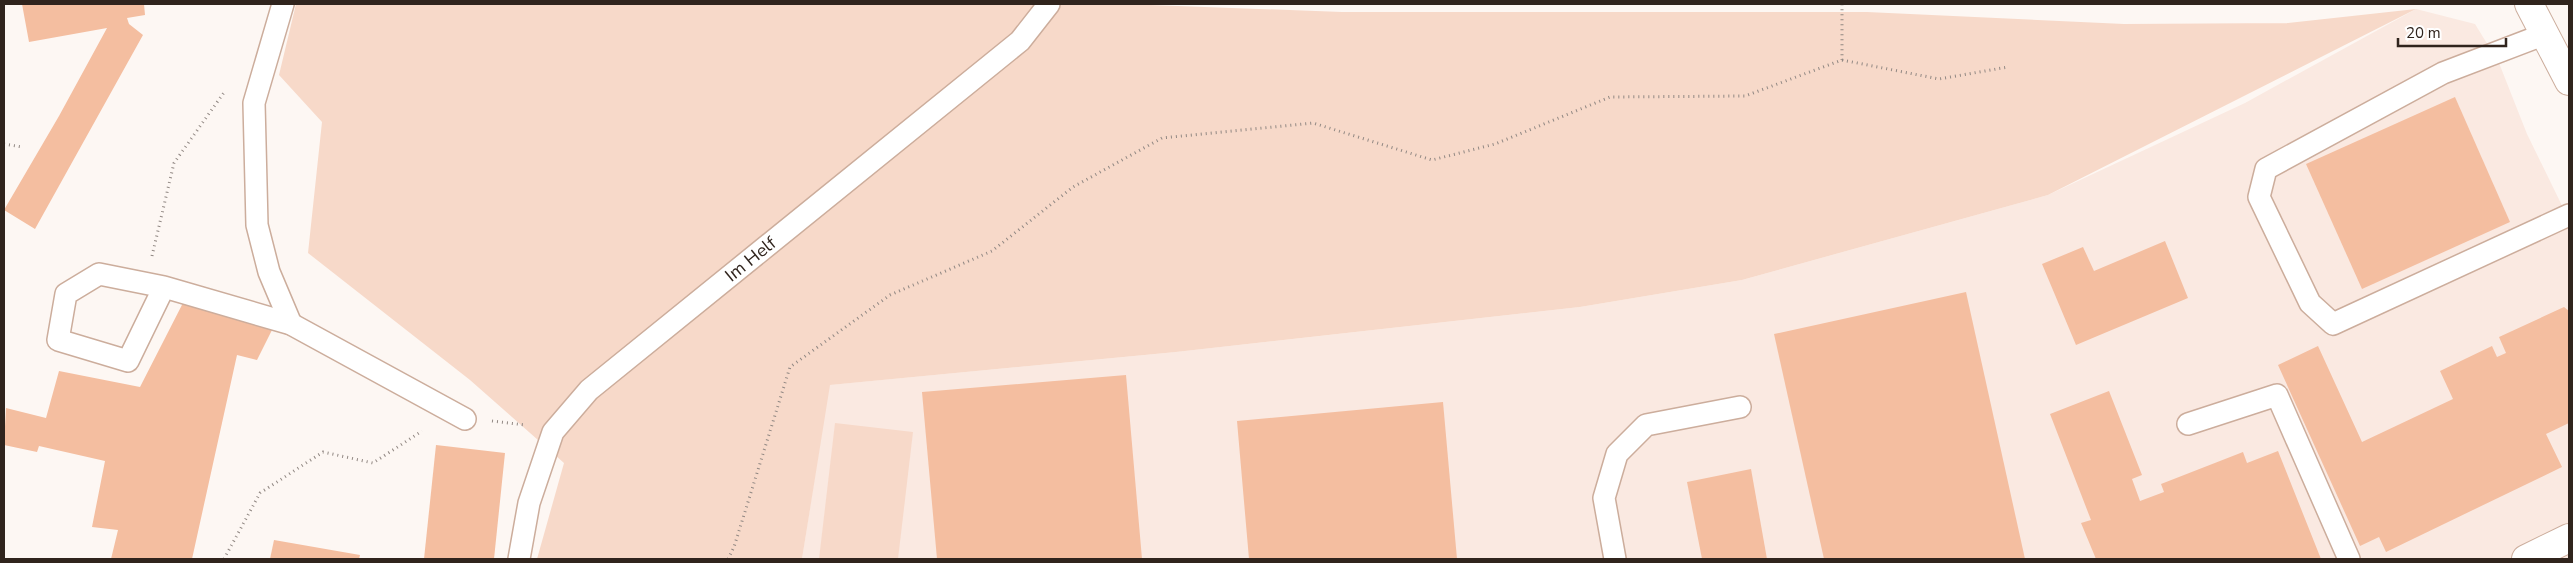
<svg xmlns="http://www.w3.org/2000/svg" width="2573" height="563" font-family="'Nunito Sans',sans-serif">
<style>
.built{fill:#fae9e1}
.green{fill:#f7d9c9}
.building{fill:#f4bea0}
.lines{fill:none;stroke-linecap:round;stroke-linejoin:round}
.service-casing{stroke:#ccad9c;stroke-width:24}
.minor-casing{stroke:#ccad9c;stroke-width:30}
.path{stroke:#918883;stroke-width:3;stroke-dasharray:1 4;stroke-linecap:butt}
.service{stroke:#fff;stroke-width:21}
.minor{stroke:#fff;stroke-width:28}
.labels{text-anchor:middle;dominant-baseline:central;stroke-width:4.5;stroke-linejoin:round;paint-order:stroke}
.street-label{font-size:18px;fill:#30241d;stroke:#fff}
</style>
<rect width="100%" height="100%" fill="#fdf7f3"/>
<polygon class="built" points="2416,9 2475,24 2499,63 2527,134 2569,220 2569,559 802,559 829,385 1176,352 1580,307 1742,280 2048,195 2245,103"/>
<g class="green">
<polygon points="296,4 1124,4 1342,12 1867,12 2124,24 2288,23 2416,9 2048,195 1742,280 1580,307 1176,352 830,385 802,559 537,559 564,463 470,380 308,253 322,122 279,75"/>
<polygon points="835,423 913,432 898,559 819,559"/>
</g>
<g class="building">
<polygon points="22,4 144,4 145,15 127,18 129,24 143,35 35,229 4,210 59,116 107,28 29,42"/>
<polygon points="2455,97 2510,222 2362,289 2306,164"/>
<polygon points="2165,241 2188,298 2076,345 2042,264 2083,247 2094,271"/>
<polygon points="1966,292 2025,559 1824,559 1774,334"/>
<polygon points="185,299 275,324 257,360 237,355 192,559 111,559 118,530 92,527 105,461 39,446 37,452 4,445 6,408 46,418 59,371 140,387"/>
<polygon points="2564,307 2569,311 2569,423 2546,434 2562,467 2386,552 2379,537 2360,546 2278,365 2318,346 2362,442 2453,399 2440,371 2492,346 2497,357 2506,353 2499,337"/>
<polygon points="1126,375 1142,559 937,559 922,392"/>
<polygon points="2109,391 2142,475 2132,479 2140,501 2164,492 2161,484 2243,452 2247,463 2278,451 2321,559 2096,559 2081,523 2091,520 2050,414"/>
<polygon points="1443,402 1457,559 1249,559 1237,421"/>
<polygon points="436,445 505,453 494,559 424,559"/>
<polygon points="1751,469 1767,559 1702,559 1687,482"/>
<polygon points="274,540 360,555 359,559 270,559"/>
</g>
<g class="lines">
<g class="service-casing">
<g id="service">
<polyline points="283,4 254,103 257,225 269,272 291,324"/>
<polyline points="2545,34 2443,73 2266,169 2259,197 2310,303 2333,324 2569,215"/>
<polyline points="164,287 99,274 66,294 58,340 128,361 164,287 291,324 465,419"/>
<polyline points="2188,424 2277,395 2349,559"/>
<path id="s1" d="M519 559 529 503 553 432 589 390 1020 41 1049 4"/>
<polyline points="1615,559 1604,498 1617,454 1646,425 1740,407"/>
</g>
</g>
<g class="minor-casing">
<g id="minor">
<polyline points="2529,4 2569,81"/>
<polyline points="2526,559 2569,538"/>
</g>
</g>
<g class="path">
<polyline points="1842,60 1939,79 2008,67"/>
<polyline points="4,144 22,147"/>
<polyline points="152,256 174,163 225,91"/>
<polyline points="492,421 525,425"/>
<polyline points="224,559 260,493 323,452 373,463 422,431"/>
<polyline points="728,559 734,547 790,367 890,295 992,251 1073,187 1162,138 1313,123 1432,160 1495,144 1610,97 1745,96 1842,60 1842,4"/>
</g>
<use href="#service" class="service"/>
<use href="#minor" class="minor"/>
</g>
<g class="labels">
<g class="street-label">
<text stroke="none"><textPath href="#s1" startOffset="395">Im Helf</textPath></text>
</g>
</g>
<rect width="2573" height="563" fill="none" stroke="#30241d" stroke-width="10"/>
<path d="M2398 38v8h108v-8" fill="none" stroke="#30241d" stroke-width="2.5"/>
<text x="2406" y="38" font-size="15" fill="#30241d" stroke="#ffffff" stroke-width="4" paint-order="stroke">20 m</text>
</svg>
